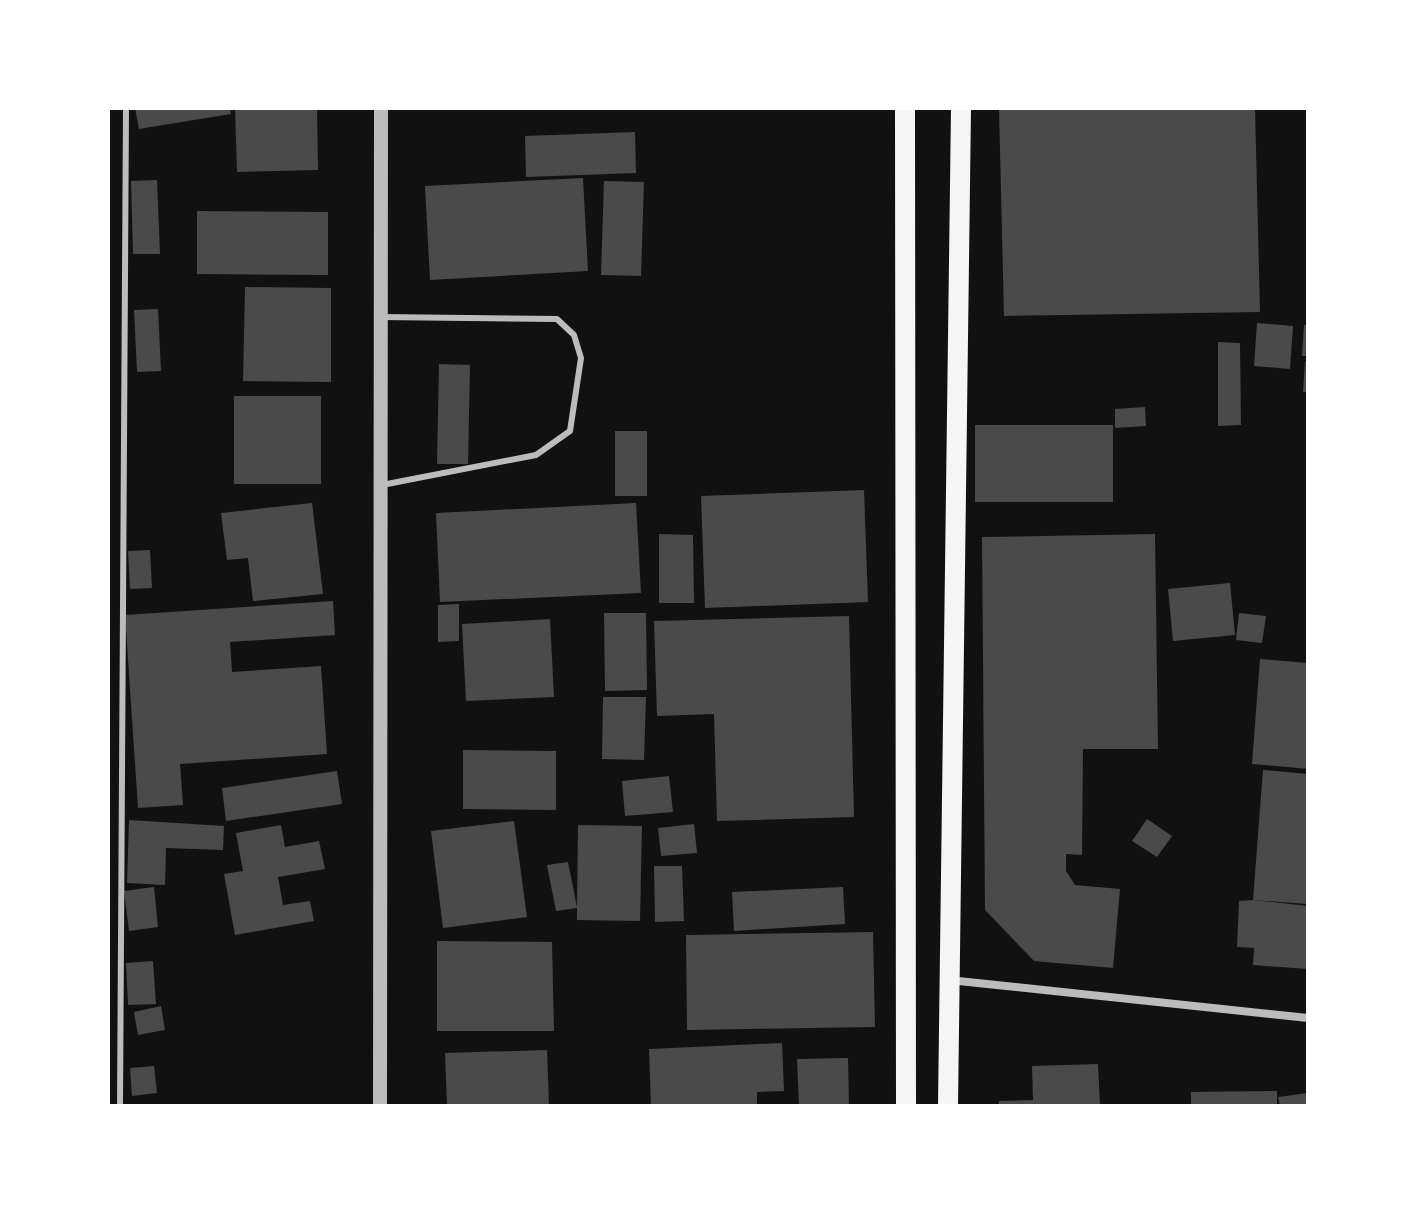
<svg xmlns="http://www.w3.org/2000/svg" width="1416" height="1214" font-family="'Public Sans',sans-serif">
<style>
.building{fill:#4a4a4a}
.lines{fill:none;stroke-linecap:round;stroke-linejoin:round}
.service{stroke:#bcbcbc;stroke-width:6}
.minor{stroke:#bcbcbc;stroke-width:8}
.tertiary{stroke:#bcbcbc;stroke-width:14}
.primary{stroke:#f5f5f5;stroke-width:20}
</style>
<rect width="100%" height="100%" fill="#111"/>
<g class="building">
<polygon points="135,108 230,108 231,114 139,129"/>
<polygon points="235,108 317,108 318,170 237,172"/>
<polygon points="999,108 1255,108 1260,312 1004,316"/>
<polygon points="635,132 636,173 526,177 525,136"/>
<polygon points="583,178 588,271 430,280 425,186"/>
<polygon points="157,180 160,254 133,254 131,181"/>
<polygon points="604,181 644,182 641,276 601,275"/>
<polygon points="197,211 328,212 328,275 197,274"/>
<polygon points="245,287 331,288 331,382 243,381"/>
<polygon points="158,309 161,371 137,372 134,310"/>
<polygon points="1257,323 1293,326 1290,369 1254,366"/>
<polygon points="1304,325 1308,325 1308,356 1302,356"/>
<polygon points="1218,342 1240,343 1241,425 1218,426"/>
<polygon points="1305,362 1308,362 1308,392 1303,392"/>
<polygon points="439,364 470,365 468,464 437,464"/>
<rect x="234" y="396" width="87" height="88"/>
<polygon points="1145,407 1146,426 1115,428 1115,409"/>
<rect x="975" y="425" width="138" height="77"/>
<rect x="615" y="431" width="32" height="65"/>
<polygon points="864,490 868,602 705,608 701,496"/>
<polygon points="312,503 323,594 253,601 248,558 227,560 221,513"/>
<polygon points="636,503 641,593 440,602 436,513"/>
<polygon points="659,534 693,535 694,603 659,603"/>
<polygon points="1155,534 1158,749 1083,749 1082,855 1066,854 1066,871 1075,885 1120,889 1113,968 1034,961 985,910 982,537"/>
<polygon points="150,550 152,588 130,589 128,551"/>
<polygon points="1230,583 1235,635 1173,641 1168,589"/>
<polygon points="333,601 335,635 230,642 232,672 321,666 327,754 180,764 183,805 138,808 125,615"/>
<polygon points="459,604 459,641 438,642 438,605"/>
<polygon points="604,613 646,613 647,690 605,691"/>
<polygon points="1239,613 1266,616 1262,643 1236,640"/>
<polygon points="849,616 854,817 717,821 714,714 657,716 654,621"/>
<polygon points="550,619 554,697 466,701 462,624"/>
<polygon points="1260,659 1308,663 1308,769 1252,764"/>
<polygon points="603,697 646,697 644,760 602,759"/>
<polygon points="463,750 556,751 556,810 463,809"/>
<polygon points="1263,770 1308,774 1308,904 1253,900"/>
<polygon points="337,771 342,804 226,821 222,788"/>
<polygon points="669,776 673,812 625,816 622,781"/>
<polygon points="1147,819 1172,836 1157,857 1132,841"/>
<polygon points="129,820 224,826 223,850 166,848 165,885 127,883"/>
<polygon points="514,821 527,917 443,928 431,831"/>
<polygon points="694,824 697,853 661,856 658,828"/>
<polygon points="281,825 285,847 319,841 325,869 278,877 283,905 310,901 314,921 235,935 224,874 243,871 236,833"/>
<polygon points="578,825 642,826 640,921 577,920 577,908 556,911 547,865 568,862 577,907"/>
<polygon points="654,866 682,866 684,921 655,922"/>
<polygon points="154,887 158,927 129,931 124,891"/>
<polygon points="843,887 845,924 734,931 732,892"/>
<polygon points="1253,900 1308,906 1308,969 1253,965 1254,948 1237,947 1239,901"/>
<polygon points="873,932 875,1027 687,1030 686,935"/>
<polygon points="437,941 552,942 554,1031 437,1031"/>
<polygon points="153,961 156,1004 128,1005 126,963"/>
<polygon points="161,1006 165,1030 138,1035 134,1012"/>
<polygon points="782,1043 784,1091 757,1092 757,1106 651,1106 649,1049"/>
<polygon points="547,1050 549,1106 447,1106 445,1053"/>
<polygon points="848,1058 849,1106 799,1106 797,1059"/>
<polygon points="1098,1064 1100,1106 999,1106 999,1101 1033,1100 1032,1066"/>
<polygon points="154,1066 157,1093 132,1096 130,1068"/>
<polygon points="1277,1091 1277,1106 1191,1106 1191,1092"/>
<polygon points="1308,1093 1308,1106 1280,1106 1278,1097"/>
</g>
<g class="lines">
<g class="service">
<polyline points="381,317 557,319 574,335 581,358 570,431 536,455 382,485"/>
<polyline points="120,1106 126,108"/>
</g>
<polyline class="minor" points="949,980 1308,1018"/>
<polyline class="tertiary" points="380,1106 381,108"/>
<g class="primary">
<polyline points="905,108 906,1106"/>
<polyline points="948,1106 961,108"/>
</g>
</g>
<rect width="1416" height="1214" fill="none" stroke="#ffffff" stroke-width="220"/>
</svg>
